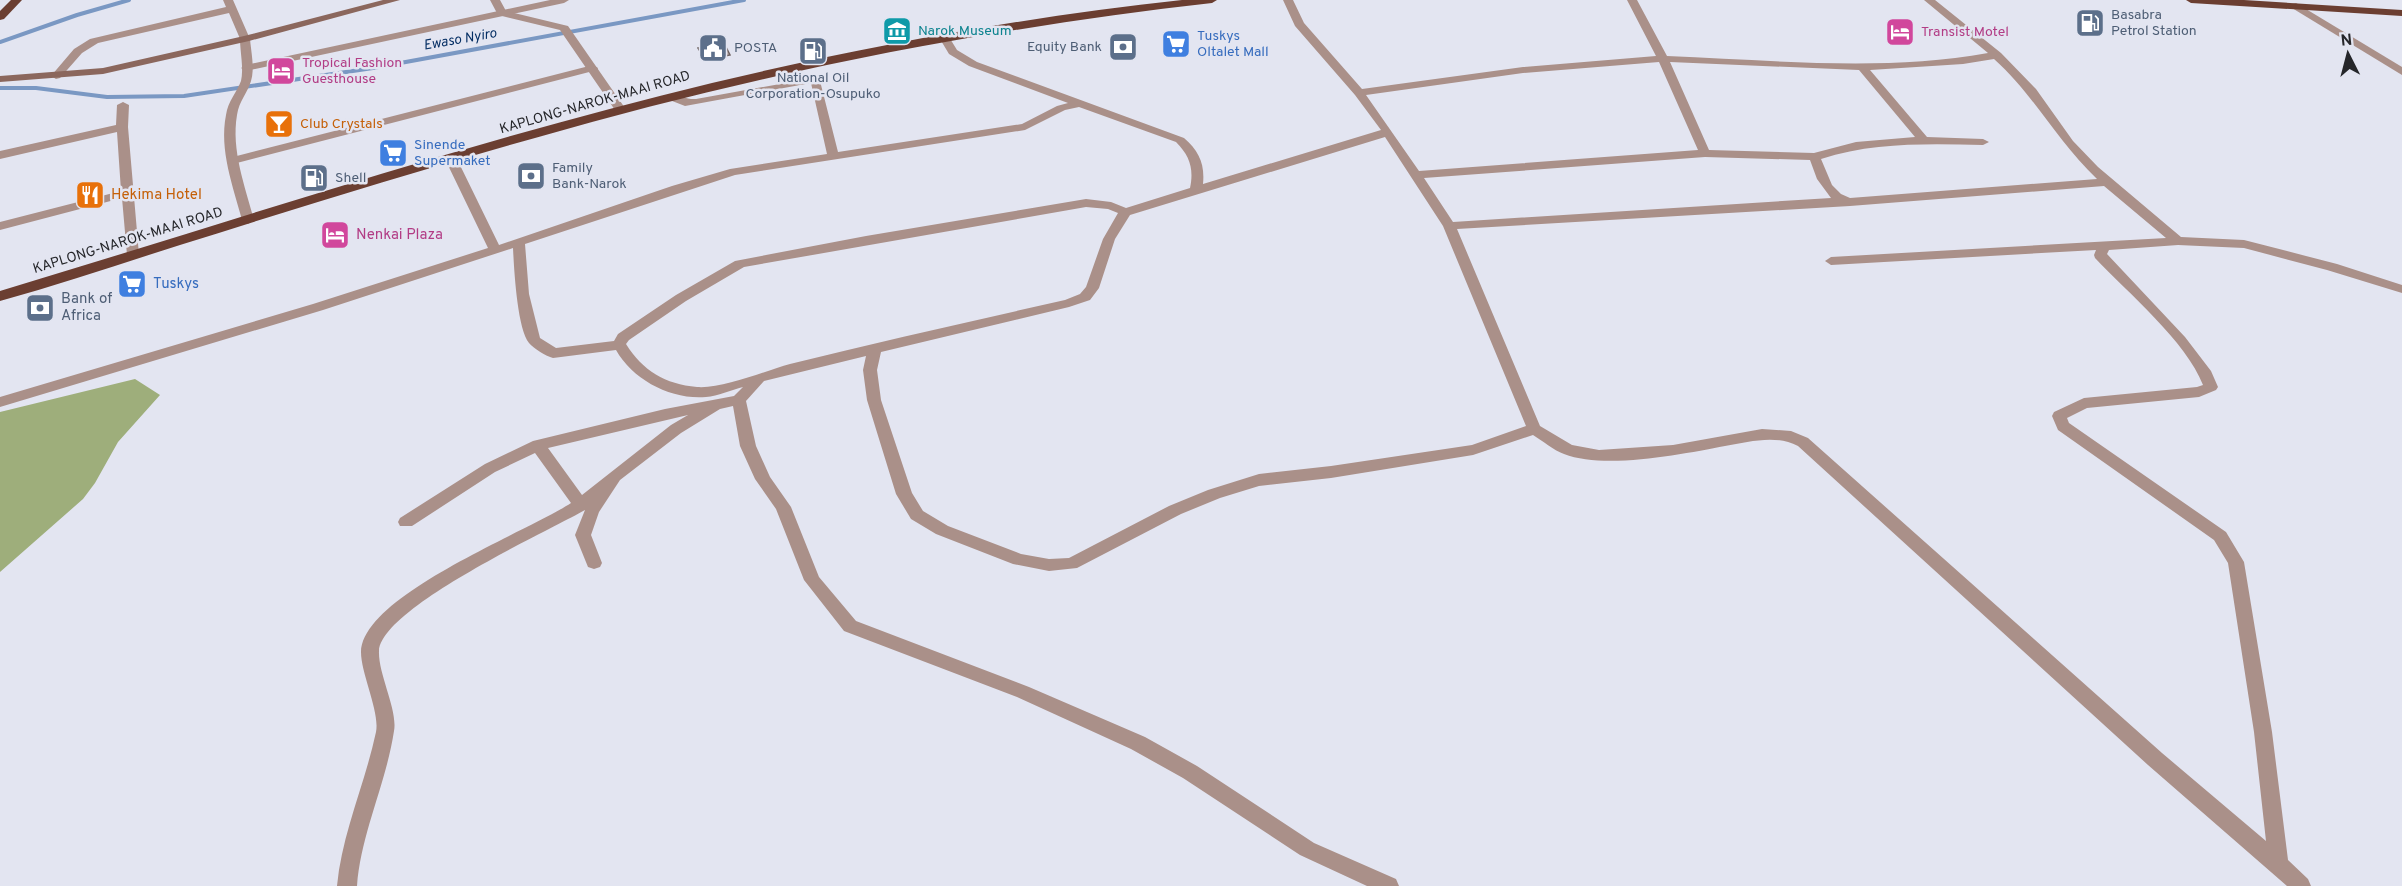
<svg xmlns="http://www.w3.org/2000/svg" width="2402" height="886" font-family="Overpass,sans-serif">
<style>
.forest{fill:#9eae7b}
.lines{fill:none;stroke-linecap:round;stroke-linejoin:round}
.stream{stroke:#7a98c3;stroke-width:4}
.building{fill:#b8aaa9;stroke:#6e6261;stroke-width:1.5}
.minor{fill:#aa9089;fill-rule:evenodd}
.tertiary{fill:#aa9089;fill-rule:evenodd}
.secondary{fill:#8b675d;fill-rule:evenodd}
.trunk{fill:#6b3e31;fill-rule:evenodd}
.labels{text-anchor:middle;dominant-baseline:central;stroke-width:5;stroke-linejoin:round;paint-order:stroke}
.far-service-label{font-size:14px;fill:#4e5e75;stroke:#e3e5f1;text-anchor:start}
.far-culture-label{font-size:14px;fill:#0d838f;stroke:#e3e5f1;text-anchor:start}
.far-hotel-label{font-size:14px;fill:#b23c85;stroke:#e3e5f1;text-anchor:start}
.far-shop-label{font-size:14px;fill:#366cbe;stroke:#e3e5f1;text-anchor:start}
.far-water-label{font-size:14px;font-style:italic;fill:#062f64;stroke:#e3e5f1}
.far-street-label{font-size:14px;fill:#25262a;stroke:#e3e5f1}
.far-food-label{font-size:14px;fill:#c56008;stroke:#e3e5f1;text-anchor:start}
.food-label{font-size:15px;fill:#c56008;stroke:#e3e5f1;text-anchor:start}
.hotel-label{font-size:15px;fill:#b23c85;stroke:#e3e5f1;text-anchor:start}
.shop-label{font-size:15px;fill:#366cbe;stroke:#e3e5f1;text-anchor:start}
.service-label{font-size:15px;fill:#4e5e75;stroke:#e3e5f1;text-anchor:start}
</style>
<rect width="100%" height="100%" fill="#e3e5f1"/>
<polygon class="forest" points="135,379 160,395 118,442 95,483 83,499 0,572 0,412"/>
<g class="lines">
<g class="stream">
<polyline points="0,42 77,15 129,0"/>
<polyline points="0,88 36,88 107,97 184,96 373,68 744,0"/>
</g>
</g>
<polygon class="building" points="724,43 730,55 705,60 698,48"/>
<g class="lines">
<g class="minor">
<polygon points="223,0 233,0 250,39 249,41 241,41 229,13 98,43 82,53 60,78 56,79 51,76 74,49 90,39 226,7"/>
<polygon points="550,0 569,0 564,3 246,71 241,68 246,65"/>
<path d="M1283 0H1293L1304 23 1362 89 1523 67 1656 56 1627 0H1637L1667 56C1773 60 1883 72 1988 53L1924 0H1935L2001 53 2036 89 2073 141 2098 167 2181 237 2244 240 2337 264 2402 285V293L2327 270 2244 248 2178 245 2109 250 2107 254 2185 337 2211 371 2218 387 2216 390 2199 397 2087 408 2067 418 2069 423 2226 532 2244 562 2272 732 2288 860 2308 879 2311 886H2287L2148 765 1798 446C1775 434 1749 442 1725 446 1683 454 1605 470 1564 454 1553 450 1543 441 1533 435L1473 455 1331 478 1259 486 1220 498 1181 514 1077 568 1049 571 1013 564 936 534 911 519 896 494 867 400 863 370 866 356 764 381 746 401 756 446 770 477 791 507 819 577 856 621 1029 687 1145 737 1197 766 1314 843 1396 879 1399 886H1367L1300 855 1183 778 1131 749 1017 697 844 631 804 580 776 509 755 479 740 446 733 406 720 409 681 433 620 480 599 512 591 535 602 563 600 567 594 569 588 567 575 535 585 510C546 532 381 608 379 651 378 674 398 710 394 731 386 784 361 833 357 886H337C342 833 365 784 376 732 380 712 361 674 361 652 362 595 527 532 571 503L535 453 495 472 412 526H400L398 522 400 518 485 464 533 441 665 409 734 396 743 387C731 390 718 396 706 397 671 400 633 380 616 350L553 358C546 356 534 349 529 343 517 328 514 268 513 248L323 310 0 407V397L313 304 488 248 445 159 447 157 451 155 457 159 499 245 672 186 730 169 827 154 811 83 685 106 667 99V95C677 93 686 100 696 99L819 77 838 152 1022 124 1057 106 1068 103 969 66 949 54 940 39 945 36 949 37 957 50 977 62 1184 138C1199 151 1205 164 1203 184L1381 130 1355 95 1295 26ZM1994 59C2035 96 2057 141 2097 179L1850 198 1841 194 1832 185 1821 159C1874 142 1928 144 1983 145L1989 142 1983 139 1927 137 1870 70 1963 64ZM1659 62 1698 150 1419 171 1366 95 1523 73ZM1670 62 1859 70 1915 137 1856 142 1814 153 1709 150ZM1079 107 1176 142C1190 156 1194 169 1190 188L1126 208 1111 202 1086 199 866 236 735 261 676 295 618 334 614 341 556 348 540 338 529 294 525 244 735 175 1025 130 1065 110ZM1385 137 1443 226 1526 426 1472 445 1331 466 1259 474 1208 490 1169 506 1069 558 1049 559 1021 554 948 526 923 511 912 493 881 400 877 370 881 352 1069 307 1090 300 1099 288 1115 239 1130 215ZM1705 157 1810 160 1817 179 1831 198 1453 222 1424 178ZM2104 186 2166 238 1831 257 1825 261 1831 265 2096 250 2094 255 2095 258C2128 293 2186 341 2203 385L2197 387 2084 398 2054 412 2052 416 2058 430 2214 540 2228 563 2254 732 2266 841 2162 753 1808 438 1791 431 1762 429 1673 445 1599 450 1572 445 1540 426 1457 229 1850 206ZM1086 207 1108 209 1118 213 1103 239 1086 287 1080 294 1065 300C973 321 881 341 790 364 765 371 722 389 697 387 665 384 643 371 626 344L629 340 686 301 744 267ZM688 415 671 425 582 495 548 448Z"/>
<polygon points="2296,3 2402,67 2402,75 2292,8 2292,4"/>
<polygon points="593,65 598,68 597,70 233,164 227,160 229,158"/>
<polygon points="123,102 129,105 128,127 139,255 138,258 128,258 127,255 122,198 0,230 0,222 121,191 117,132 0,159 0,151 116,125 117,105"/>
</g>
<g class="tertiary">
<polygon points="490,0 500,0 506,11 568,26 627,111 625,113 617,113 560,30 498,15"/>
<path d="M245 36 250 39C251 51 255 69 251 81 248 92 239 101 237 115 231 150 245 186 254 220L248 224 242 220C233 186 219 150 226 115 228 101 237 92 241 81 244 69 240 51 240 39Z"/>
</g>
<polygon class="secondary" points="383,0 400,0 249,41 103,74 0,82 0,76 103,68 244,36"/>
<g class="trunk">
<polygon points="11,0 22,0 4,19 0,20 0,11"/>
<path d="M1182 0H1217L1212 3C982 29 757 74 535 138 416 171 298 208 180 245 120 264 61 284 0 301V291C236 220 471 141 712 83 867 46 1024 17 1182 0Z"/>
<polygon points="2186,0 2244,0 2402,10 2402,16 2191,3"/>
</g>
</g>
<defs>
<g id="fuel-square" transform="scale(1.5)"><rect x="-9" y="-9" width="18" height="18" rx="4" fill="#5c6f8a" stroke="#e3e5f1"/><path d="M-5.5-6h7V0h2V4h1.3V-2.5L3-4.5l.8-.8L6-3V5H2.5V1h-1V6h-7ZM-4.2-4.7v3.2H.2V-4.7Z" fill="#fff"/></g>
<g id="museum-square" transform="scale(1.5)"><rect x="-9" y="-9" width="18" height="18" rx="4" fill="#0f9aa8" stroke="#e3e5f1"/><path d="M0-6L6-3V-2H-6V-3ZM-5-1h2V3h-2ZM-1-1h2V3h-2ZM3-1h2V3H3ZM-6 4H6V6H-6Z" fill="#fff"/></g>
<g id="hotel-square" transform="scale(1.5)"><rect x="-9" y="-9" width="18" height="18" rx="4" fill="#d1479c" stroke="#e3e5f1"/><path d="M-6-4.5h1.5V1H6V5H4.5V3h-9V5H-6ZM-4 0a1.8 1.8 0 1 1 3.6 0ZM.5 0V-2.5h3Q6-2.5 6 0Z" fill="#fff"/></g>
<g id="supermarket-square" transform="scale(1.5)"><rect x="-9" y="-9" width="18" height="18" rx="4" fill="#3f7fe0" stroke="#e3e5f1"/><path d="M-6-5.5h2.5l.6 2H6L4.5 2H-2.5L-4.4-4H-6ZM-1.5 3.2a1.3 1.3 0 1 0 .1 0ZM3 3.2a1.3 1.3 0 1 0 .1 0Z" fill="#fff"/></g>
<g id="bank-square" transform="scale(1.5)"><rect x="-9" y="-9" width="18" height="18" rx="4" fill="#5c6f8a" stroke="#e3e5f1"/><path d="M-6-4H6V4H-6ZM0-2.3a2.3 2.3 0 1 0 0 4.6a2.3 2.3 0 1 0 0-4.6Z" fill="#fff"/></g>
<g id="civic-square" transform="scale(1.5)"><rect x="-9" y="-9" width="18" height="18" rx="4" fill="#5c6f8a" stroke="#e3e5f1"/><path d="M-.6-6.5H3V-4.5H.6V-3L4-1V1h2V6H-6V1h2V-1L-.6-3ZM-1.2 2.5V6h2.4V2.5Z" fill="#fff"/></g>
<g id="bar-square" transform="scale(1.5)"><rect x="-9" y="-9" width="18" height="18" rx="4" fill="#e8710a" stroke="#e3e5f1"/><path d="M-6-5H6L.8 .8V4.5H3.5V6h-7V4.5H-.8V.8Z" fill="#fff"/></g>
<g id="restaurant-square" transform="scale(1.5)"><rect x="-9" y="-9" width="18" height="18" rx="4" fill="#e8710a" stroke="#e3e5f1"/><path d="M-5-6h1v4h1v-4h1v4h1v-4h1v5L-1.5 .5V6h-2V.5L-5-1ZM5-6V6H3V1.5H1.5Q1.5-4 5-6Z" fill="#fff"/></g>
</defs>
<g fill-rule="evenodd">
<use href="#fuel-square" x="2090" y="23"/>
<use href="#museum-square" x="897" y="31"/>
<use href="#hotel-square" x="1900" y="32"/>
<use href="#supermarket-square" x="1176" y="44"/>
<use href="#bank-square" x="1123" y="47"/>
<use href="#civic-square" x="713" y="48"/>
<use href="#fuel-square" x="813" y="51"/>
<use href="#hotel-square" x="281" y="71"/>
<use href="#bar-square" x="279" y="124"/>
<use href="#supermarket-square" x="393" y="153"/>
<use href="#bank-square" x="531" y="176"/>
<use href="#fuel-square" x="314" y="178"/>
<use href="#restaurant-square" x="90" y="195"/>
<use href="#hotel-square" x="335" y="235"/>
<use href="#supermarket-square" x="132" y="284"/>
<use href="#bank-square" x="40" y="308"/>
</g>
<g class="labels">
<g class="far-service-label">
<text x="2111" y="15">Basabra<tspan x="2111" dy="16">Petrol Station</tspan></text>
<text x="1102" y="47" text-anchor="end">Equity Bank</text>
<text x="734" y="48">POSTA</text>
<text x="813" y="78" text-anchor="middle">National Oil<tspan x="813" dy="16">Corporation-Osupuko</tspan></text>
<text x="552" y="168">Family<tspan x="552" dy="16">Bank-Narok</tspan></text>
<text x="335" y="178">Shell</text>
</g>
<g class="far-culture-label">
<text x="918" y="31">Narok Museum</text>
</g>
<g class="far-hotel-label">
<text x="1921" y="32">Transist Motel</text>
<text x="302" y="63">Tropical Fashion<tspan x="302" dy="16">Guesthouse</tspan></text>
</g>
<g class="far-shop-label">
<text x="1197" y="36">Tuskys<tspan x="1197" dy="16">Oltalet Mall</tspan></text>
<text x="414" y="145">Sinende<tspan x="414" dy="16">Supermaket</tspan></text>
</g>
<g class="far-water-label">
<text transform="translate(460 40) rotate(-10)">Ewaso Nyiro</text>
</g>
<g class="far-street-label">
<text transform="translate(595 103) rotate(-16)">KAPLONG-NAROK-MAAI ROAD</text>
<text transform="translate(128 241) rotate(-17)">KAPLONG-NAROK-MAAI ROAD</text>
</g>
<g class="far-food-label">
<text x="300" y="124">Club Crystals</text>
</g>
<g class="food-label">
<text x="111" y="195">Hekima Hotel</text>
</g>
<g class="hotel-label">
<text x="356" y="235">Nenkai Plaza</text>
</g>
<g class="shop-label">
<text x="153" y="284">Tuskys</text>
</g>
<g class="service-label">
<text x="61" y="299">Bank of<tspan x="61" dy="17">Africa</tspan></text>
</g>
</g>
<g transform="translate(2348 54) rotate(354)" stroke="#e3e5f1" stroke-width="4.5" paint-order="stroke">
<path d="M0-4.5L10 22L0 15L-10 22Z" fill="#25262a"/>
<text y="-9" font-size="16" font-weight="bold" text-anchor="middle" fill="#25262a">N</text>
</g>
</svg>
